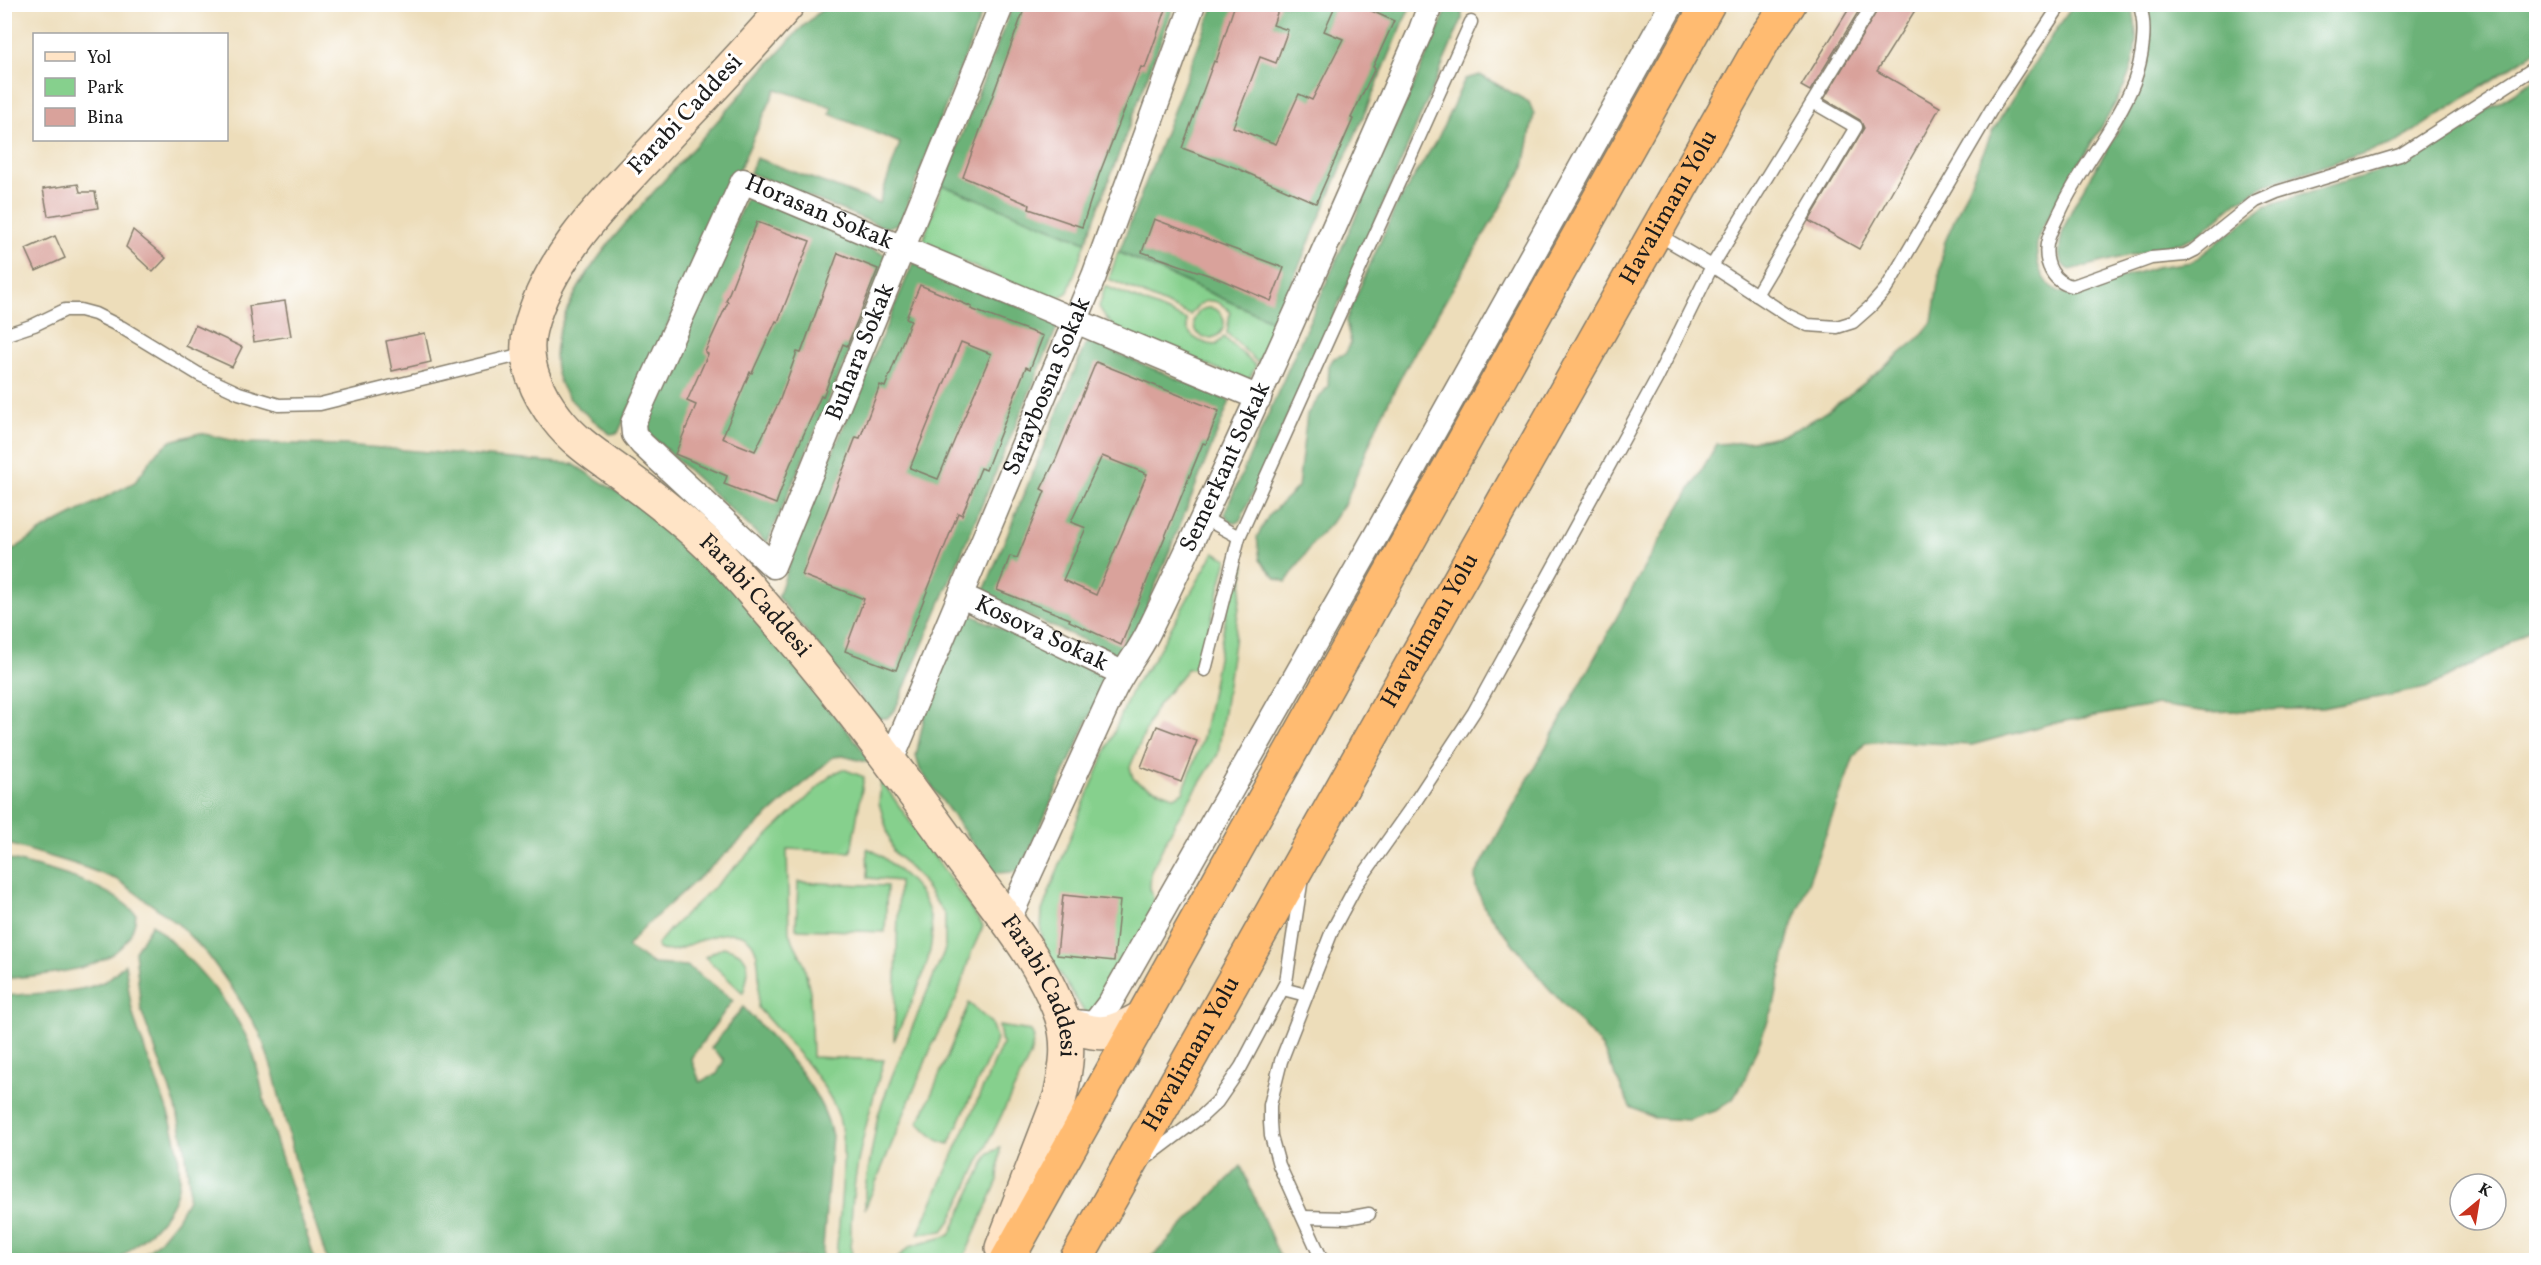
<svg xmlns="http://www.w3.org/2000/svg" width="2541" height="1265" font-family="Vollkorn,serif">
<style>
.green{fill:#86d08d;stroke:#517654;stroke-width:1.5}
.forest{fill:#6cb278;stroke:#44674a;stroke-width:1.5}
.building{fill:#d9a29b;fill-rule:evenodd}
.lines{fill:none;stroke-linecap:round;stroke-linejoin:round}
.lane-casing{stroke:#847c6b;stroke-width:15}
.street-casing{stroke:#847c6b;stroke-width:27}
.secondary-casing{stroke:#847c6b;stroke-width:36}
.highway-casing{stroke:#847c6b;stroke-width:36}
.lane{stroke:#fff;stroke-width:12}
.street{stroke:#fff;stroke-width:24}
.secondary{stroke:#ffe4c6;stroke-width:33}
.highway{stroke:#ffbb71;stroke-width:33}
.labels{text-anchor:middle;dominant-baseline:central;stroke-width:6;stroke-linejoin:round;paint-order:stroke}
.street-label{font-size:24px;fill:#1c1c1c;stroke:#fff}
</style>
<rect width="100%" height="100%" fill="#fff"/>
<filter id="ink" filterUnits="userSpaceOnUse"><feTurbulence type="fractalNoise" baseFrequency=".0167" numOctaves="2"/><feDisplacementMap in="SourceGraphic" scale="12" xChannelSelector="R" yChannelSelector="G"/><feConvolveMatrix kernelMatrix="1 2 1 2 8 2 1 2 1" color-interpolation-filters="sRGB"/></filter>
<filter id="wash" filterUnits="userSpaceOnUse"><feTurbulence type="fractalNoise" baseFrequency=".008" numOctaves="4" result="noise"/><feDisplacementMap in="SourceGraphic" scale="24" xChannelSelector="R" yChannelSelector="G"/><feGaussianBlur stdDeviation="1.35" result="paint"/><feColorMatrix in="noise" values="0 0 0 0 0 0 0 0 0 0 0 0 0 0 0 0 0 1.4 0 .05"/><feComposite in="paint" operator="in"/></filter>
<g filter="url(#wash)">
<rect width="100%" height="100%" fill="#edddba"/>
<g class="green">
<path d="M942 185 1086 242 1068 292C1059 299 1052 298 1041 296L922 244Z"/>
<path d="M1118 252 1275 322 1258 363 1227 333 1230 312C1215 295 1202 298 1190 315L1109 279Z"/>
<path d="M1105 286 1187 320C1184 336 1202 344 1216 345L1224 337 1256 366 1248 381 1118 330 1108 321 1099 307Z"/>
<circle cx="1209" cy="323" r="15"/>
<polygon points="1214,552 1227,559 1199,668 1187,669 1155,709 1130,767 1133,778 1139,783 1175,797 1183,792 1203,738 1236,562 1245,565 1218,754 1175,823 1151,871 1150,888 1156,907 1091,1022 1045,951 1041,931 1042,911 1076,822 1133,687 1153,660"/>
<path d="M843 769 864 777 851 852 787 849 789 933 803 961 810 991 812 1057 884 1060C865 1126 846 1191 852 1260H836C838 1222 849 1153 839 1118 829 1083 783 1036 758 1008 760 954 764 914 693 943 682 948 670 954 658 949L657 945 670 929 831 775Z"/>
<polygon points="881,780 983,926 971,953 957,997 934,1041 865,1209 865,1188 878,1115 892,1076 945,949 945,915 919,877 893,851 879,803"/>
<path d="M867 848C882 854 893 866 905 876 960 925 917 986 894 1041L899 881 868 878Z"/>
<polygon points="798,882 887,886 885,932 796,929"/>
<path d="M723 947C752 953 751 969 743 993L705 957Z"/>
<path d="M969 1003 991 1023 997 1040 949 1144C936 1142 927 1131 918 1122L924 1112Z"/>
<polygon points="999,1026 1031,1031 1034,1038 1030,1056 951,1220 943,1231 918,1234 1002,1045"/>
<polygon points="1000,1148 998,1180 963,1260 896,1260 909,1247 950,1235 989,1153"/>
</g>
<g class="forest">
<polygon points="1404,4 1410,7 1275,322 1119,252 1214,5"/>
<path d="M2074 4 2131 5C2139 27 2137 55 2128 77 2109 123 2073 167 2051 213 2046 222 2038 233 2037 243 2035 268 2044 291 2070 294L2156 267 2192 262 2265 206 2410 162 2467 122 2536 79V624L2498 651 2427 688 2322 708 2208 712 2158 705 2049 724 1972 745 1886 741 1865 743 1854 757 1788 938 1774 1006 1743 1083 1733 1099 1717 1110 1689 1120 1654 1118 1630 1107 1602 1047 1545 984 1486 910 1476 888 1475 876 1647 562 1717 444C1741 443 1766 441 1789 432 1831 415 1883 367 1919 338L1932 322 1944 244 1992 132 2045 46Z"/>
<path d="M827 5H985L900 223 886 228 750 173 756 158 879 203 900 143 830 114 832 107 776 89 618 433 610 434C595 420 573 407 563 389 534 338 592 263 624 225L798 31Z"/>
<polygon points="1013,5 1174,5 1086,242 942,185"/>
<polygon points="1449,5 1462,12 1462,19 1365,246 1241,519 1237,523 1230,522 1225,514 1226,510"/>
<path d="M2146 5H2536V51L2396 143 2267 184 2238 201 2198 235 2180 243 2070 270C2036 255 2093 172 2106 152 2117 133 2127 114 2138 95 2149 64 2152 37 2146 5Z"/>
<polygon points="1480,75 1529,102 1534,114 1524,167 1404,371 1379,421 1345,503 1331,523 1313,543 1286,582 1276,578 1260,560 1257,537 1269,515 1298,487 1307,414 1328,386 1329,365 1334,358 1345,354 1351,343 1346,321 1352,305 1396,206 1438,138 1465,79"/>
<polygon points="748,194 890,257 767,543 650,435 648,426 653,407"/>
<polygon points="913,263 1059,323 895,710 887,718 877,718 778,597 807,513"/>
<polygon points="1090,342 1230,401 1129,651 1123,657 982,596 1085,345"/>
<path d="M200 433 244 443 345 445 573 464 651 513 737 593 874 764 843 756 833 757 641 930 627 947 653 964 687 966 733 1000 691 1058 700 1082 717 1074 724 1060 711 1048 743 1007C777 1043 822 1087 832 1136L822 1259 778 1257 768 1260H327L297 1168 274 1075 260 1033 234 991 208 955 178 924 118 880 78 865 5 843 4 556 46 528 135 482 156 453 171 441Z"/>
<polygon points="972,615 1107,678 1021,869 1015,872 994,873 920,770 916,756 929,693 963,619"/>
<path d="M4 858C45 869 107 882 136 914 131 973 50 973 5 979Z"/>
<path d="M152 924C188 956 224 993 246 1036 258 1060 260 1086 267 1111 282 1161 299 1211 315 1260H137L159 1241 177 1219 188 1199 189 1184 185 1147 176 1107 141 1010 135 951Z"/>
<path d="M125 964C128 980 129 998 133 1014 145 1063 196 1151 174 1200 163 1225 138 1242 118 1260H5V996C34 992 82 995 107 980 113 976 119 969 125 964Z"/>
<polygon points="1241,1166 1281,1260 1149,1260"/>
</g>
<g id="blocks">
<g class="building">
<polygon points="1026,4 1168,4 1145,68 1141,67 1099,175 1082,227 1029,209 1030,205 963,177"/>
<polygon points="1235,4 1280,4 1273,25 1288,30 1276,63 1260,57 1233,127 1276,144 1299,94 1312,100 1343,39 1324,31 1336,4 1356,4 1394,21 1373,67 1375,68 1351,118 1353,119 1316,203 1236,168 1182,148 1214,61 1216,62"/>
<polygon points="1852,4 1863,4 1810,91 1801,86"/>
<polygon points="1881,4 1919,4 1877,71 1940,107 1859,249 1809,221 1864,128 1860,120 1824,99"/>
<polygon points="78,184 80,192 95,192 98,208 48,216 43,189"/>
<polygon points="1154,219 1284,268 1271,301 1217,278 1142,252"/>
<polygon points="757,222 810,241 778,322 776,321 752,373 750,372 722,438 755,451 779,402 797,352 801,353 838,253 878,269 847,346 843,344 823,397 821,396 790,465 776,504 724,484 727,476 675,454 696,405 687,401 708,354 705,352 728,302 726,301"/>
<polygon points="133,230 166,258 153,272 126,247"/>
<polygon points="55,236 65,258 36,271 26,249"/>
<path d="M920 285 972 307 971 309 1043 336 1030 369 1026 367 986 470 981 468 962 515 958 513 896 670 845 651 864 599 802 575 856 437 860 438 880 385 885 387 911 320 906 318ZM961 342 991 354 938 479 910 468Z"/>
<polygon points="285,301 291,336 254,342 249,306"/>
<polygon points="195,325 242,347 232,367 186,346"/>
<polygon points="425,333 431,362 392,371 386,341"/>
<path d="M1096 362 1219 411 1206 444 1203 443 1121 645 1069 621 1070 619 997 590 1010 556 1017 558 1045 491 1041 489 1056 459ZM1102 456 1147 474 1096 595 1063 580 1086 528 1071 522Z"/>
<polygon points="1157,726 1197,741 1181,782 1141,767"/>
<polygon points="1063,895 1120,901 1114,961 1057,955"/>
</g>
</g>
</g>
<g filter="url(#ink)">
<use href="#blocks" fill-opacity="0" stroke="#847c6b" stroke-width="1.5"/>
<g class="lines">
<g class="lane-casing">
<g id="lane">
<path d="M2139 4C2148 26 2142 60 2134 82 2116 128 2081 166 2061 210 2056 220 2049 233 2047 244 2044 263 2053 283 2073 286L2151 258 2185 255 2195 250 2256 201 2277 192 2400 155 2536 67"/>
<polyline points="1657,234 1712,266 1787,315 1808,325 1837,327 1853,322 1870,307 1886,289 1994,105 2061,4"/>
<polyline points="1756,295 1856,127 1813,102"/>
<polyline points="4,335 34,325 65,310 80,310 95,314 121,327 200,375 239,393 279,405 320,404 527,353"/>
<polyline points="1202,517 1239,537"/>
<polyline points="1205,670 1239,537 1471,22"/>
<polyline points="1283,989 1306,995"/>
<polyline points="1145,1159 1202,1116 1217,1102 1241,1067 1286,982 1301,884"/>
<polyline points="1303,1217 1347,1218 1369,1214"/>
<polyline points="1322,1260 1279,1165 1271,1136 1270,1122 1270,1105 1281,1061 1332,931 1357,884 1413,805 1474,712 1657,378 1712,266 1873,4"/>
</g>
</g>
<g class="street-casing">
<g id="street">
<path id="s1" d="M1002 4 773 566 642 444 634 434 633 423 743 181 1259 398"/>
<path id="s2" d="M962 596 1122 673"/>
<path id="s3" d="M891 761 1094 276 1193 4"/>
<path id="s4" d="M1007 923 1111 696C1121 673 1137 655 1148 633 1244 435 1332 232 1421 30L1428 11V4"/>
<polyline points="1074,1022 1094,1024 1110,1003 1379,530 1672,4"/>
</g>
</g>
<g class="secondary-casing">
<g id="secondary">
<path id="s5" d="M788 4C747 52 703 97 660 143 611 196 548 256 530 329 522 361 537 394 557 419 575 443 602 459 626 477 656 499 685 522 712 548 734 569 753 593 772 615 840 692 900 774 960 857 995 905 1041 959 1061 1015 1071 1043 1066 1069 1060 1097L1002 1248"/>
<path d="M1063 1021C1096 1039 1112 1035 1143 1017"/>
</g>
</g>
<g class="highway-casing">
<g id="highway">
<polyline points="1007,1260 1708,4"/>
<path id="s6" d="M1076 1260 1765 38 1789 4"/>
</g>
</g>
<use href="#lane" class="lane"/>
<use href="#street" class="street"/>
<use href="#secondary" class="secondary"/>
<use href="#highway" class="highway"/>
</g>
</g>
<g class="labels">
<g class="street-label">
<text transform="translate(686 115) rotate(-47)">Farabi Caddesi</text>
<text stroke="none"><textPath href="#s6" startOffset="1208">Havalimanı Yolu</textPath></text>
<text stroke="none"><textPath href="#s1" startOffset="1158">Horasan Sokak</textPath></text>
<text transform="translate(861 352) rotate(-68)">Buhara Sokak</text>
<text stroke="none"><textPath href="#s3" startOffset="406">Saraybosna Sokak</textPath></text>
<text stroke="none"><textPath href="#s4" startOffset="506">Semerkant Sokak</textPath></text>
<text stroke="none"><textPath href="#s5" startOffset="782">Farabi Caddesi</textPath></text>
<text stroke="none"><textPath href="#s6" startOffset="722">Havalimanı Yolu</textPath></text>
<text stroke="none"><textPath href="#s2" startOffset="88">Kosova Sokak</textPath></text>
<text stroke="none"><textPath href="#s5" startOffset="1268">Farabi Caddesi</textPath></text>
<text stroke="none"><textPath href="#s6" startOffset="236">Havalimanı Yolu</textPath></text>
</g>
</g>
<rect width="2541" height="1265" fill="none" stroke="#fff" stroke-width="24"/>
<rect x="33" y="33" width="195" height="108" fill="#ffffff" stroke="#a4a4a4" stroke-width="1.5"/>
<rect x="45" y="52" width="30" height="9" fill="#ffe4c6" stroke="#a4a4a4" stroke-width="1.5"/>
<text x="87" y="63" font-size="18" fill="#1c1c1c">Yol</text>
<rect x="45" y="78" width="30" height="18" fill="#86d08d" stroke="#a4a4a4" stroke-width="1.5"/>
<text x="87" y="93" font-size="18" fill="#1c1c1c">Park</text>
<rect x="45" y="108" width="30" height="18" fill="#d9a29b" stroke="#a4a4a4" stroke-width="1.5"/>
<text x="87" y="123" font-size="18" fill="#1c1c1c">Bina</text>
<g transform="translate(2478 1202) rotate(30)"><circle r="28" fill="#ffffff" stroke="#a4a4a4" stroke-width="1.5"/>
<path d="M0-4.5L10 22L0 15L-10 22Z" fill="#c8321e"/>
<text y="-9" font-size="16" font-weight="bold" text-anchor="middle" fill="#1c1c1c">K</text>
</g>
</svg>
